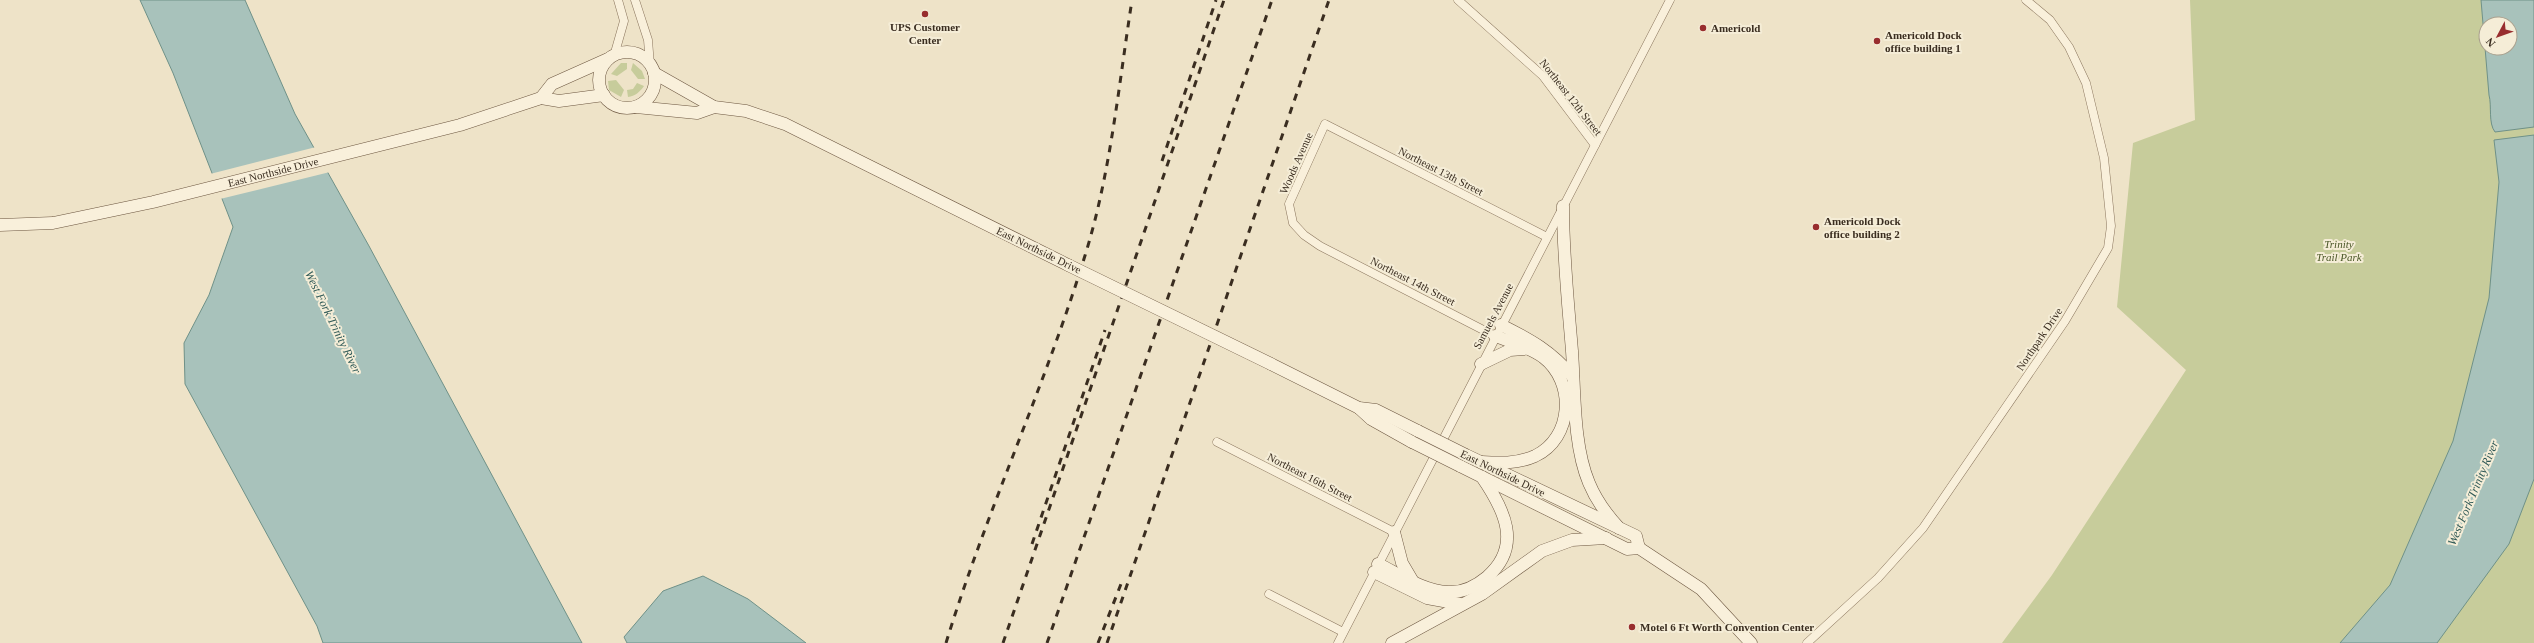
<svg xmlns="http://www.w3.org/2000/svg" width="2534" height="643" font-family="Georgia,serif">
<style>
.green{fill:#c7cc9b;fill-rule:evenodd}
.water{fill:#a8c2bb;stroke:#6f9188;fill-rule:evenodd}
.pier{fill:#eee3c8}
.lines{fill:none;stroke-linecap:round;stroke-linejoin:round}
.street-casing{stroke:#8a755d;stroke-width:9}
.secondary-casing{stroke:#6c5640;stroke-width:13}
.street{stroke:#f9f0db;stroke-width:8}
.secondary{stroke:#f9f0db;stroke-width:12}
.rail{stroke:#3a2d20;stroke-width:3;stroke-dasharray:7 7;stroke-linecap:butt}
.secondary-bridge-casing{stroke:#6c5640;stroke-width:13;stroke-linecap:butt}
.secondary-bridge{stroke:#f9f0db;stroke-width:12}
.poi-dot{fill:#982d2e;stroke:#f5edd7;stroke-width:1.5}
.labels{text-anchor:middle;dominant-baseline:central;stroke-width:4;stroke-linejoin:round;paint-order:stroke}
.poi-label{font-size:11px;font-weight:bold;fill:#3a2d20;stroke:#f5edd7;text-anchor:start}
.street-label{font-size:11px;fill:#3a2d20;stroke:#f5edd7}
.park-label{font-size:11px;font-style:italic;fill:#4a5727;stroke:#f5edd7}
.water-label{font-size:12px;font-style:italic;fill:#305a57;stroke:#f5edd7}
</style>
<rect width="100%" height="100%" fill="#eee3c8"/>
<g class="green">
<path d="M2190 0H2534V643H2002L2052 575 2186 370 2117 307 2133 143 2195 120ZM2486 24H2510V48H2486Z"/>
<polygon points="621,63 627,63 627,69 617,76 611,74"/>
<polygon points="633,63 642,71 645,79 638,79 631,70"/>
<polygon points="616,80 624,90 621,97 609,90 608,81"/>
<path d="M637 83 644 86C640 92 635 96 628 97L627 90 633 89Z"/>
</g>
<g class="water">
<polygon points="140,0 245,0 295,114 369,246 582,643 323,643 317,626 185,384 184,343 209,295 233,227 173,73"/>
<path d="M2481 0H2534V127L2495 132C2488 123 2492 106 2489 95ZM2486 24H2510V48H2486Z"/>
<polygon points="2534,135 2534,479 2509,544 2437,643 2340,643 2390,585 2453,441 2489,298 2499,182 2494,140"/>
<polygon points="703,576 748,599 806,643 627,643 624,637 663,591"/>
</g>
<polygon class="pier" points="316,147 330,172 220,199 210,174"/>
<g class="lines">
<g class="street-casing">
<g id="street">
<polyline points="635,0 648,40 650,65"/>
<polyline points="1458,0 1543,76 1595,145"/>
<polyline points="614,56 624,21 618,0"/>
<polyline points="1495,336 1320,246 1304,235 1293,223 1289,204 1325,124 1547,237"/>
<polyline points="1217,442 1394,532"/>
<polyline points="1269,594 1343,632"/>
<polyline points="1338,643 1670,0"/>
<polyline points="1807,643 1878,578 1923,528 2065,321 2108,248 2111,226 2104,158 2086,83 2069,47 2050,20 2026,0"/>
</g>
</g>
<g class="secondary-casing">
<g id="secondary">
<circle cx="627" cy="80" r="28"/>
<polyline points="654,73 714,107 746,111 785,124 1068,265"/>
<polyline points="541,98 552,84 608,59"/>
<polyline points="636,107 697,113 714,107"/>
<path d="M1563 206C1563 255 1568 302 1572 351 1575 392 1573 445 1589 483 1596 500 1607 515 1619 528"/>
<path id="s1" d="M0 225 53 223 153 202 460 125 541 98 559 101 604 95"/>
<path d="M1501 325C1531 340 1551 351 1573 377"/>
<polyline points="1271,364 1359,408 1376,410 1418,431"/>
<polyline points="1481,364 1510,350 1524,349"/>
<polyline points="1359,408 1371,419 1412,442"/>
<polyline points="1466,455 1636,536 1639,548"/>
<path d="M1481 462C1499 463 1517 464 1535 456 1573 438 1576 382 1543 357 1529 347 1511 342 1495 336"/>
<polyline points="1460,466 1627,549 1639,548 1701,589 1751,643"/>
<polyline points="1394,532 1402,563 1412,580"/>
<path d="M1378 564C1399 574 1423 591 1448 592 1463 593 1475 587 1487 577 1523 546 1504 509 1482 477"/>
<polyline points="1374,572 1427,598 1460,604"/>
<polyline points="1392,643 1482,594 1542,551 1572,540 1606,538"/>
</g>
</g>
<use href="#street" class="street"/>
<use href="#secondary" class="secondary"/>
<g class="rail">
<polyline points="1162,161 1216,0"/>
<polyline points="1032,544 1105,330"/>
<path d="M946 643C987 509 1047 382 1087 249 1111 169 1119 83 1132 0"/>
<polyline points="1003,643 1224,0"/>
<polyline points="1047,643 1272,0"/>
<polyline points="1098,643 1121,584"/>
<polyline points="1107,643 1329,0"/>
</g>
<g class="secondary-bridge-casing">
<g id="secondary-bridge">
<polyline points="1068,265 1271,364"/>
<polyline points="1418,431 1466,455"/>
<polyline points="1412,442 1460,466"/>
</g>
</g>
<use href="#secondary-bridge" class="secondary-bridge"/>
</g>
<g class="poi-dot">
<circle cx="925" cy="14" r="4"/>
<circle cx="1703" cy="28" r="4"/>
<circle cx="1877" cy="41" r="4"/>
<circle cx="1816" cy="227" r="4"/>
<circle cx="1632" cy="627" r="4"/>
</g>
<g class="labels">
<g class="poi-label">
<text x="925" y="27" text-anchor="middle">UPS Customer<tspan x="925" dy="13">Center</tspan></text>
<text x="1711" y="28">Americold</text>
<text x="1885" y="35">Americold Dock<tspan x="1885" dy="13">office building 1</tspan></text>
<text x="1824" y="221">Americold Dock<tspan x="1824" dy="13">office building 2</tspan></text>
<text x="1640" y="627">Motel 6 Ft Worth Convention Center</text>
</g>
<g class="street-label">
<text transform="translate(1571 97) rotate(52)">Northeast 12th Street</text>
<text transform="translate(1296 163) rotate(-66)">Woods Avenue</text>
<text transform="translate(1441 171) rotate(27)">Northeast 13th Street</text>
<text stroke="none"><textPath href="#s1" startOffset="279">East Northside Drive</textPath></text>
<text transform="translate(1039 250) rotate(26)">East Northside Drive</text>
<text transform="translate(1413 281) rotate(27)">Northeast 14th Street</text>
<text transform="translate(1493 316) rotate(-62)">Samuels Avenue</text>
<text transform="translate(2039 339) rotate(-56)">Northpark Drive</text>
<text transform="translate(1503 473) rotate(26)">East Northside Drive</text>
<text transform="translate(1310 477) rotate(27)">Northeast 16th Street</text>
</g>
<g class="park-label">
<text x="2339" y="244">Trinity<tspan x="2339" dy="13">Trail Park</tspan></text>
</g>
<g class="water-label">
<text transform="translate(333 322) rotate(64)">West Fork Trinity River</text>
<text transform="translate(2473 493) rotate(-67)">West Fork Trinity River</text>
</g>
</g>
<g transform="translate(2498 36) rotate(229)"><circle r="19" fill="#f5edd7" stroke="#aaa08e"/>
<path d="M0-3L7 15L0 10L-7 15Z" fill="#982d2e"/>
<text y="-6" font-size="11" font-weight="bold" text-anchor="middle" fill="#3a2d20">N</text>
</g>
</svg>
